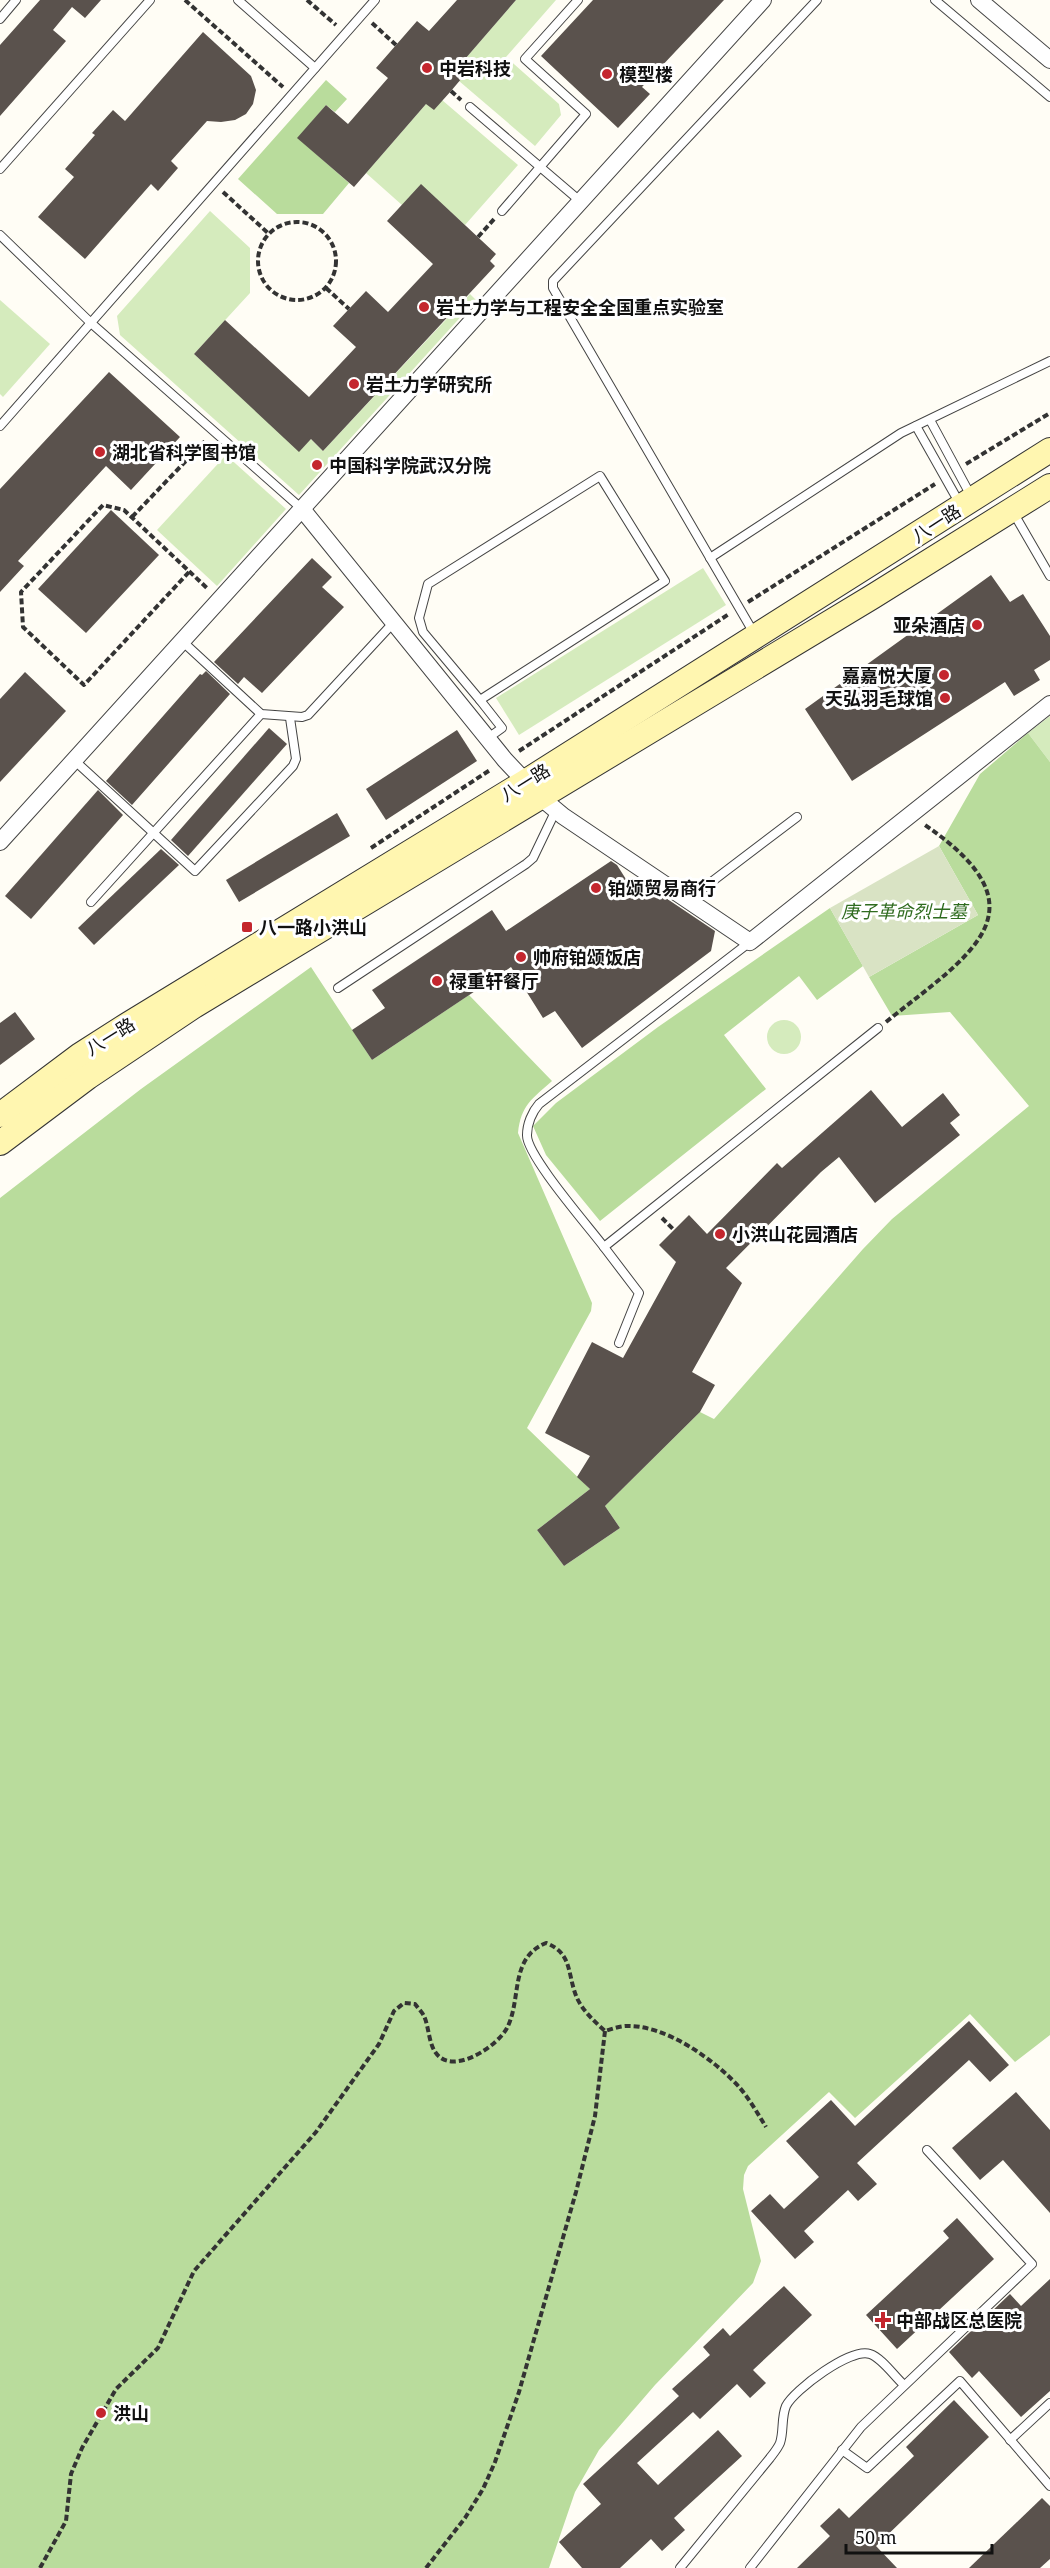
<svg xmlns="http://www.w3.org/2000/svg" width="1050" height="2568" font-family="'Noto Serif','Noto Sans SC',serif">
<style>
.green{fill:#d5ebbd}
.forest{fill:#b9dc9c}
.cemetery{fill:#d9e3c4}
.building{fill:#5a524d}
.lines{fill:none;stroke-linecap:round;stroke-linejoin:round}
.lane-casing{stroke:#444;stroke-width:10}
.street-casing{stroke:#444;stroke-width:18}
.secondary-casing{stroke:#333;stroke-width:26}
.path{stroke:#333;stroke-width:4;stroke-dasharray:6 3;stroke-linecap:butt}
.lane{stroke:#fff;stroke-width:8}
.street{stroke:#fff;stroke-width:16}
.secondary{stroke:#fff6b0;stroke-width:24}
.poi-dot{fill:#c4262e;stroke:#fff;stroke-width:2}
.labels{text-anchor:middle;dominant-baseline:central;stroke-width:6;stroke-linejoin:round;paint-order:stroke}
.poi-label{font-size:18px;font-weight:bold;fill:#111;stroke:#fff;text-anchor:start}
.street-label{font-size:18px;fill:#111;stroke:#fff}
.park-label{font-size:18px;font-style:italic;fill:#2f6b1f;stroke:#fff}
</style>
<rect width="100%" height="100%" fill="#fffdf5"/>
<g class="green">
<polygon points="516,0 556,0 506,57 559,104 561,115 535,146 459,81 466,72 459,66"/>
<polygon points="442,100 518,165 465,225 421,185 402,205 366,173 426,104"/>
<polygon points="210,211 250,248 250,293 194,354 299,451 311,439 323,451 470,294 476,300 299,495 120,335 117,316"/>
<polygon points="0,300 50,344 3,397 0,394"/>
<polygon points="226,455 286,509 217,586 157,530"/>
<polygon points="703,568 726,605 519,735 496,698"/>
<polygon points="1050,716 1050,762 1028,733"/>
<circle cx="784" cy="1037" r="17"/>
</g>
<g class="forest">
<polygon points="326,80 347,99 335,112 326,105 298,138 349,183 323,214 277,214 238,179"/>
<path d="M1028 733 1050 762V2035L1015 2062 970 2014 855 2118 829 2092 748 2166 744 2175 743 2189 761 2261 753 2283 655 2385 599 2450 575 2492 549 2568H0V1198L141 1089 311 967 372 1060 469 995 552 1081C532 1099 521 1105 518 1133L592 1303 591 1311 527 1428 590 1489 537 1530 564 1566 620 1528 605 1506 700 1412 714 1419 863 1249 892 1219 1029 1106 950 1012 892 1016 869 977 978 915 939 846 980 774Z"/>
<polygon points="830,908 863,966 817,1000 799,976 724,1035 766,1089 600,1221 546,1155 533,1126 556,1103 658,1027"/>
</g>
<polygon class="cemetery" points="939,846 978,915 869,977 830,908"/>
<g class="building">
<polygon points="40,0 101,0 85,18 72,7 53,30 66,41 0,116 0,45"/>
<polygon points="457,0 516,0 459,66 467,72 451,91 434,110 426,104 354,187 297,138 326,105 348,124 388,78 376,68 417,21 429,31"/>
<polygon points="593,0 724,0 642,87 650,94 618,128 541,56"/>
<polygon points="203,32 251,76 256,90 253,104 246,114 235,120 221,122 207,121 171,161 178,168 158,191 151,184 85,259 38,217 74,177 65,169 95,135 92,133 113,110 125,121"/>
<polygon points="421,184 496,254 490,261 495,266 323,451 311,439 299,452 194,354 225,320 309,397 356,347 333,326 349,309 366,291 388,312 433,264 387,221"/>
<polygon points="109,372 180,437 131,490 106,466 18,561 24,566 0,592 0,489"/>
<polygon points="111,510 159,555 86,633 38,589"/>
<polygon points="312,558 332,577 322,587 344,607 262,693 244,677 238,684 214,662"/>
<polygon points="991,575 1010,602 1023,594 1050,636 1050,660 1034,670 1040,680 1014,696 1005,682 852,781 805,709"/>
<polygon points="206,671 230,694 132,805 106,781 200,674 202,675"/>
<polygon points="25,672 66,711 0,782 0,699"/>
<polygon points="269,728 287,744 188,856 171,840"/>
<polygon points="457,730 477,761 386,820 366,789"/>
<polygon points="98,790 123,815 31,919 5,896"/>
<polygon points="337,813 350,836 239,902 226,880"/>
<polygon points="161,849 179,865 94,945 78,928"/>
<polygon points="611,861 617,865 629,884 636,878 715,931 711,951 582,1048 555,1011 543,1018 511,967 372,1060 352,1030 385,1008 372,990 492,910 506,931"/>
<polygon points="15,1012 35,1039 0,1065 0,1023"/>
<polygon points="871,1090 902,1127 943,1093 960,1115 950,1123 960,1135 875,1203 839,1157 821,1172 726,1268 742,1283 692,1372 715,1385 700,1412 605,1506 620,1528 564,1566 537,1530 590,1489 577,1477 590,1456 545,1433 592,1342 623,1358 676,1262 659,1245 689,1215 707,1234 777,1163 782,1168"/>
<polygon points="969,2021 1009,2065 990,2082 969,2060 857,2163 877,2184 858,2201 848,2190 804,2231 814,2242 795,2259 751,2211 770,2194 784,2209 819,2177 786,2141 831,2100 855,2126"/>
<polygon points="1016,2092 1050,2130 1050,2213 1003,2160 980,2180 952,2148"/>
<polygon points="957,2218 994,2259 897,2349 866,2315 949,2238 943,2231"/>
<polygon points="1050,2279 1050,2391 1021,2417 979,2371 972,2378 949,2352 1010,2294 1021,2306"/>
<polygon points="784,2286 812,2315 753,2370 766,2383 750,2398 737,2384 700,2419 693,2412 637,2463 658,2485 718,2430 742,2456 674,2518 685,2530 662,2551 651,2539 620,2568 582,2568 559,2542 601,2504 583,2484 679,2396 672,2389 710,2355 703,2347 723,2328 730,2336"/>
<polygon points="954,2400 989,2437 876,2546 897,2568 797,2568 830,2536 820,2526 839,2508 849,2518 914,2456 906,2447"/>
<polygon points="1042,2498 1050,2506 1050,2559 1040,2568 969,2568"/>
</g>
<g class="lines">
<g class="lane-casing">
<g id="lane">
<polyline points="238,0 315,68"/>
<polyline points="935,0 1050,97"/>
<polyline points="0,19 16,0"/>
<polyline points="470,107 580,201"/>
<polyline points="0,169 150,0"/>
<polyline points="502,211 586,114 525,59 578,0"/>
<polyline points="0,235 91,323 302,509"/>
<polyline points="930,420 971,496"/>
<polyline points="0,426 375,0"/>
<polyline points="916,426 960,504"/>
<polygon points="600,476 665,581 480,700 423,632 419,618 428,584"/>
<polyline points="1013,512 1050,576"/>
<polyline points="710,558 901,433 1050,361"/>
<polyline points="755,635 553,288 553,281 817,0"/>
<polyline points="182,641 261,714 302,717 308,715 394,622"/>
<polyline points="480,700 502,728 488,738"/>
<polyline points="74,760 195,871 293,766 296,759 290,718"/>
<polyline points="689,899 797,817"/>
<polyline points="91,902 261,714"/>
<path d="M750 942 539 1104C532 1112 527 1124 527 1135 526 1155 589 1227 604 1247L878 1028"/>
<polyline points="338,988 526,864 533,858 556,810"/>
<polyline points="604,1247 639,1293 619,1343"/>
<polyline points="1010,2440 1050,2403"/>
<polyline points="842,2450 867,2468 960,2381 1050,2486"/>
<path d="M680 2568 770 2458C773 2454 778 2448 780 2443 784 2431 781 2418 786 2406 794 2390 851 2347 870 2354 882 2358 894 2376 904 2385"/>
<polyline points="750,2568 861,2427 1032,2264 927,2150"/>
</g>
</g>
<g class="street-casing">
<g id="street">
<polyline points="979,0 1050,60"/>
<polyline points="302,509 505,760 539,796 563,816 750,942 1050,704"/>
<polyline points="0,842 763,0"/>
</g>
</g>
<g class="secondary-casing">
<g id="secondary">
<polyline points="0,1115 80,1055 127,1025 525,782 1050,450"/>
<polyline points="0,1143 88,1077 194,1006 872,597 1050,486"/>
</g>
</g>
<g class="path">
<polyline points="185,0 283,87"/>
<polyline points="307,0 336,25"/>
<polyline points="372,23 396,45"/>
<polyline points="451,91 461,100"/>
<polyline points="223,192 268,233"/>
<circle cx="297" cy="261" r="39"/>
<polyline points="478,237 495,218"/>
<polyline points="326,288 349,309"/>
<polyline points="966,464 1050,413"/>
<polyline points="132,517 206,440"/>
<polyline points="189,572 84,685 23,627 21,592 103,505 124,510 208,589"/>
<polyline points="748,602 935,484"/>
<polyline points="519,751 729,614"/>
<polyline points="371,848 490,770"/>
<path d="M886 1022C969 955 1050 911 925 825"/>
<polyline points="662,1218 674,1230"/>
<path d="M40 2568 66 2521 71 2474 82 2448 116 2389 158 2348 194 2271 316 2132 379 2044 394 2011 404 2003 415 2004C418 2008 422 2012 424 2016 430 2029 428 2049 441 2058 460 2071 498 2045 507 2028 522 1999 509 1958 546 1943 573 1953 567 1975 577 1998 583 2011 594 2021 605 2031 612 2029 620 2026 627 2026 666 2025 715 2060 740 2088 750 2100 758 2114 766 2127"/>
<polyline points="426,2568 465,2518 483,2489 495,2462 519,2392 576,2192 595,2116 605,2031"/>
</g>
<use href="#lane" class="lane"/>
<use href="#street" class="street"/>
<use href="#secondary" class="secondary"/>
</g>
<g class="poi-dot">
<circle cx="427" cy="68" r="6"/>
<circle cx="607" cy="74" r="6"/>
<circle cx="424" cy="307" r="6"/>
<circle cx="354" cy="384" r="6"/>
<circle cx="100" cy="452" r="6"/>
<circle cx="317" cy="465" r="6"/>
<circle cx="977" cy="625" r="6"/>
<circle cx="944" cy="675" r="6"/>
<circle cx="945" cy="698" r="6"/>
<circle cx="596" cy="888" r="6"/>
<rect x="241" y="921" width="12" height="12" rx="3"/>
<circle cx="521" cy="957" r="6"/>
<circle cx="437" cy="981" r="6"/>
<circle cx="720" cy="1234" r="6"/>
<path d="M880 2311h6v6h6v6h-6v6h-6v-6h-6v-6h6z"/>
<circle cx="101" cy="2413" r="6"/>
</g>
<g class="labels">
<g class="poi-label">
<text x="439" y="68">中岩科技</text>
<text x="619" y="74">模型楼</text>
<text x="436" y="307">岩土力学与工程安全全国重点实验室</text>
<text x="366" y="384">岩土力学研究所</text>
<text x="112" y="452">湖北省科学图书馆</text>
<text x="329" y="465">中国科学院武汉分院</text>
<text x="965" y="625" text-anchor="end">亚朵酒店</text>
<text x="932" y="675" text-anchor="end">嘉嘉悦大厦</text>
<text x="933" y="698" text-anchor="end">天弘羽毛球馆</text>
<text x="608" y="888">铂颂贸易商行</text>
<text x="259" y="927">八一路小洪山</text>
<text x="533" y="957">帅府铂颂饭店</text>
<text x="449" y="981">禄重轩餐厅</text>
<text x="732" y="1234">小洪山花园酒店</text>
<text x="896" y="2320">中部战区总医院</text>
<text x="113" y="2413">洪山</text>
</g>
<g class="street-label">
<text transform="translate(936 523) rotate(-33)">八一路</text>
<text transform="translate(525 782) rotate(-32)">八一路</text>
<text transform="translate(110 1036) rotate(-32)">八一路</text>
</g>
<g class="park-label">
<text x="904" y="911">庚子革命烈士墓</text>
</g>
</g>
<path d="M846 2544v9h146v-9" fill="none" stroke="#111111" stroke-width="3"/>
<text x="855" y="2544" font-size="18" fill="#111111" stroke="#ffffff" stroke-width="4.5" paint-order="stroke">50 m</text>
</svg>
